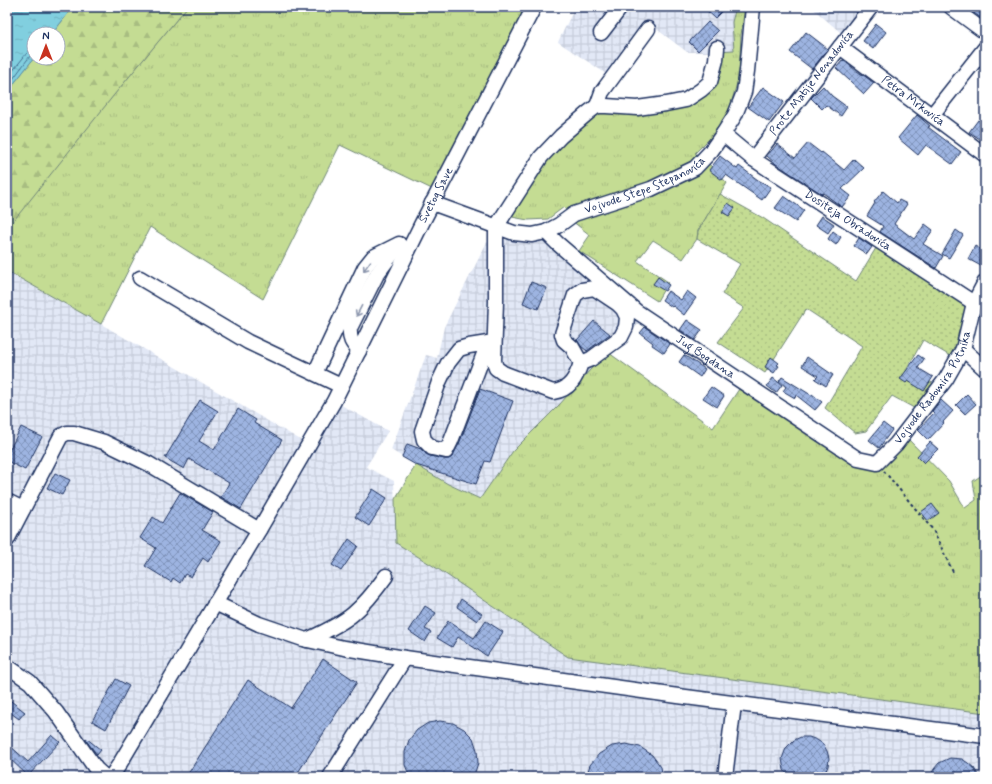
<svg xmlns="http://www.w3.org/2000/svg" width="992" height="784" font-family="Mynerve,sans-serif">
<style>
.industrial{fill:url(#industrial-grid)}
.grass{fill:url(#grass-tufts);stroke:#708678}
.forest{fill:url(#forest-firs);stroke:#708678}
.park{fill:url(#park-dots);stroke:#708678}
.water{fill:url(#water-ripples);stroke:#588fab}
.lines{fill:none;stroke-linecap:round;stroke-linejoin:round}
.shore{stroke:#446f92;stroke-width:1}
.building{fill:url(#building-cross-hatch);stroke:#1b2f5e}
.minor-casing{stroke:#1b2f5e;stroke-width:17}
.path{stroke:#1b2f5e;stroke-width:2;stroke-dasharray:3 3;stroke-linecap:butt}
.minor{stroke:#fff;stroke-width:14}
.oneway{stroke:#8d97ae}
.labels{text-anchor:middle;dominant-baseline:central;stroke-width:4;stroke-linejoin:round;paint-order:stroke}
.street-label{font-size:12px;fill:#1b2f5e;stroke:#fff}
</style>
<defs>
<pattern id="industrial-grid" width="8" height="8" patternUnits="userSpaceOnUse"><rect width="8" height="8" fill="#e2e8f6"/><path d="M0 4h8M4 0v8" fill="none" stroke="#c1c7d5"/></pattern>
<pattern id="grass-tufts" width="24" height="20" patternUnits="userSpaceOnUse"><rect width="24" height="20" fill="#c4dc93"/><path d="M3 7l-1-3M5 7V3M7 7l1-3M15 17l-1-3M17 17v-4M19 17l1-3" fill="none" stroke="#a8bd81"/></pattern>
<pattern id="forest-firs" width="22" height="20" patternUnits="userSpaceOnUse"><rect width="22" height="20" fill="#c4dc93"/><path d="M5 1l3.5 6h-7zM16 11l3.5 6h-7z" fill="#a8bd81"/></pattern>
<pattern id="park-dots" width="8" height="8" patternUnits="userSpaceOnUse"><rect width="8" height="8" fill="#c4dc93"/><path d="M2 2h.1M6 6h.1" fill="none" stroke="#a8bd81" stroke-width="1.8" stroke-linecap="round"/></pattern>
<pattern id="water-ripples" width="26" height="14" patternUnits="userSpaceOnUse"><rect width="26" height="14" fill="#81cfdf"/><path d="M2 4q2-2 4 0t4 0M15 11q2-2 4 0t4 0" fill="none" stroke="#6fb2c2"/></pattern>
<pattern id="building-cross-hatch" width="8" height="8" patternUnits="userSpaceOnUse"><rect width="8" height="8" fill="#9db4e1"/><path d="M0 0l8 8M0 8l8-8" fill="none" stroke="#7f93ba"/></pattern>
</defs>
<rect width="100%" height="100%" fill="#fff"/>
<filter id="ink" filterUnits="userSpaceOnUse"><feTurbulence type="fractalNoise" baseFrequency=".025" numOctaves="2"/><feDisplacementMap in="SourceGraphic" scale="8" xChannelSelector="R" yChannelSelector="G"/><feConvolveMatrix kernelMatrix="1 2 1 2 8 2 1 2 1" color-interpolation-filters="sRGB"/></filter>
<g filter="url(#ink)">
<g class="industrial">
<polygon points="575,7 736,7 732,22 734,50 710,52 687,52 655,28 616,82 602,71 558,42"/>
<polygon points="811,7 871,7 848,39"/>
<polygon points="511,239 544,240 650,313 609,353 605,354 560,404 513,451 480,499 448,485 391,450 426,355 437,358 444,327 487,242"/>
<polygon points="7,271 101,324 304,442 334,401 388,431 366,467 394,481 396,543 438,569 568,657 985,713 985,777 7,777"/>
</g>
<g class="grass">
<polygon points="187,7 526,7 434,190 340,145 263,299 150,227 101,324 7,271 7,228 71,146"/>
<polygon points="736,7 745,7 741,35 739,76 731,104 726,116 717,131 695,153 708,163 727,183 698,231 697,239 683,259 653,240 637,261 668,282 657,301 579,251 590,235 572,221 564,207 548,219 528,220 512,217 511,210 556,148 589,112 637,108 701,90 716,51 734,50 732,22"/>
<polygon points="605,353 609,353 713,428 747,377 876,469 908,439 949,481 965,508 976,500 973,481 985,473 985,713 568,657 438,569 396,543 395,499 416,465 448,484 480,499 513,451 560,404"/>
</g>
<polygon class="forest" points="73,7 187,7 114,95 7,229 7,95 15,82 34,58 58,58 58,34 52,34"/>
<polygon class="park" points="720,194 763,218 856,281 876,248 971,308 962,343 952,357 923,340 907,369 934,384 914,408 892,396 866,431 855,433 825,408 862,346 806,309 765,373 718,342 744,308 722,294 740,264 697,239 698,231"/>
<polygon class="water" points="7,7 73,7 52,34 34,34 34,58 15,82 7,95"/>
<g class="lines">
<g class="shore">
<polyline points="7,78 27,53 30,50 34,49"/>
<polyline points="7,87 30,56 34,54"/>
</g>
</g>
<g class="building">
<polygon points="703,7 726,7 715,18"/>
<polygon points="966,7 985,7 985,21 971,11"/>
<polygon points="708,22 718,31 698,51 689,42"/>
<polygon points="876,24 886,32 873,49 863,41"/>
<polygon points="806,32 828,49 812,69 790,52"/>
<polygon points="843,60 861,74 862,74 874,83 864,94 836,68"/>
<polygon points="823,86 832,96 847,107 841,116 826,105 822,109 811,98"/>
<polygon points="763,87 784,102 769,122 748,107"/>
<polygon points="917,115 930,126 928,127 961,152 952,164 926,145 918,155 898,138"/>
<polygon points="978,120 985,125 985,131 980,139 969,132"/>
<polygon points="808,143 821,153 822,152 844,170 854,159 864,168 842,189 851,196 842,207 823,193 822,194 776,164 767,156 777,144 795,158"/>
<polygon points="720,156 737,169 739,166 758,180 771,187 762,200 726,175 722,180 709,170"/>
<polygon points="883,191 897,203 899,200 907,204 894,224 914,239 925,224 933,230 923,244 943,256 936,268 880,232 883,226 867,216 875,203 874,202"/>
<polygon points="784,196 804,210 796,222 775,208"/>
<polygon points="728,203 735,208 729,216 722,212"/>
<polygon points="822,216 834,224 828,233 816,225"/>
<polygon points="956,230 963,235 949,258 942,254"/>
<polygon points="833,231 841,237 836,245 828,239"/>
<polygon points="859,238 872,247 867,254 854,246"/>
<polygon points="975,246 985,252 985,260 981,266 968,259"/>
<polygon points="658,277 669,285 665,291 653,284"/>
<polygon points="531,282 547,288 538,309 523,303"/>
<polygon points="668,291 681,300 687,291 696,298 684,315 673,306 672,307 662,300"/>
<polygon points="687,320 702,330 695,340 680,330"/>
<polygon points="594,321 610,334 587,351 581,346 577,340"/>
<polygon points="645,327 670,344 664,353 652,345 653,343 640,333"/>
<polygon points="684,355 705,369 700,377 679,362"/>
<polygon points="918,355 924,359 918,368 933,377 924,391 908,381 906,383 900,379"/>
<polygon points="771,357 779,363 777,365 779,366 774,373 765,367"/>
<polygon points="807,357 833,375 826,386 815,379 818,376 802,366"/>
<polygon points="782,377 811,395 812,394 822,402 815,410 796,395 795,398 783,391 786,387 779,381"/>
<polygon points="773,378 782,385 776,393 767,386"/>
<polygon points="711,387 724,396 717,407 703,398"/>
<polygon points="480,389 513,401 490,462 485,461 476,484 416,465 402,457 407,444 421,449 426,454 430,456 445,459 449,459 452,457 459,444"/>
<polygon points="967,394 976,404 965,414 956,405"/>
<polygon points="200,400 218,411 199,441 214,450 238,409 256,420 254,423 282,440 241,509 221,497 229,483 189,459 184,469 165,458"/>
<polygon points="941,400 953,411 943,422 944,423 928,440 918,430 934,413 932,411"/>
<polygon points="883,423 892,430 879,448 869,440"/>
<polygon points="21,427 42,437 25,470 7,461 7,455"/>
<polygon points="930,442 938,449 924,463 917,456"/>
<polygon points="55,473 70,480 62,495 47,488"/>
<polygon points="373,489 387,498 369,526 355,517"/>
<polygon points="180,493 213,512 202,530 221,541 208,562 203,558 191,577 185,574 180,583 173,578 171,582 145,566 156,548 140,538 153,517 162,523"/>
<polygon points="932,504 939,513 928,521 921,512"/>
<polygon points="349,539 358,546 341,571 332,565"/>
<polygon points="461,599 482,614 477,621 457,607"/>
<polygon points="425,606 436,613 425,629 431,632 425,642 409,631"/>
<polygon points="448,621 474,638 486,621 503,632 487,656 458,637 452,647 437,638"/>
<polygon points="323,659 357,682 295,777 186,777 248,680 291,708"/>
<polygon points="116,679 129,686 106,729 92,721"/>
<polygon points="7,698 25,712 19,719 7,710"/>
<polygon points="440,721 453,723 464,729 473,738 477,750 478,763 474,775 472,777 410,777 405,765 405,752 409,740 417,730 428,723"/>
<polygon points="52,735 60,742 28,776 7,756 7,743 28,762"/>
<polygon points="801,737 809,737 817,740 823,744 827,751 829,758 828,766 825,773 823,777 789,777 784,770 782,759 786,748 794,740"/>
<polygon points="86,738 101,750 97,755 85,739"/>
<polygon points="626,744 640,747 652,755 661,767 663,777 586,777 590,765 599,754 612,746"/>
<polygon points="950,758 962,759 968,763 974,768 979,777 930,777 934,769 939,763"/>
</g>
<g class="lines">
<g class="minor-casing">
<g id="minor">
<polyline points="951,7 985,32"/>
<polyline points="601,33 621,7"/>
<path id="s1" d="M840 47 985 155"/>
<polyline points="597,106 602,92 648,29"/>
<polyline points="932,115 985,48"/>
<path id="s2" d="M723 134 753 159 974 303"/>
<path id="s3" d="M753 159 871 7"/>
<path id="s4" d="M432 203 514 233 532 235 546 232 559 225 574 214 651 189 695 168 711 151 723 134 735 115 744 92 747 71 753 7"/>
<path id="s5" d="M546 232 557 243 636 311 858 459 877 463 896 444 946 379 963 349 974 303 985 282"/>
<polyline points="140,278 248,342 341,386"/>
<polyline points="488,343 451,441 446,451 432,448 424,440 422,431 439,382 448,363 459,349 469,346 494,342"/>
<polyline points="963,349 985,369"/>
<path d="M359 351C352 343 349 339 350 328L377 274 397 247"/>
<path d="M581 363 572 347 564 340 562 334 575 295 582 290 594 288 618 304 623 309 627 317 626 327 621 337 591 359 581 363C576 378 570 390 553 392L503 373 496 368 494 361 496 301V227L541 157 561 136 589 112 597 106H606L637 108 666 104 686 100 701 90 710 82 716 60 717 48"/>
<polyline points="315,373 365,267 373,257 399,244"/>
<polyline points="7,501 23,509"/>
<polyline points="7,540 61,436 67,433 74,433 104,442 149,464 259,530"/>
<polyline points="215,603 259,624 303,639 344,648 405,658"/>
<path d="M307 640C322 633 340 625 353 614 366 603 376 590 386 576"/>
<polyline points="7,666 30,682 56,712 96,769 105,777"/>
<path id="s6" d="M111 777 119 765 259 530 334 401 422 223 534 7"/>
<polyline points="330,777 405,658 678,696 985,736"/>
<polyline points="725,777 734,704"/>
</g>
</g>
<polyline class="path" points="884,471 933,530 953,572"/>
<use href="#minor" class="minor"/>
</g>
<defs><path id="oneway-shaft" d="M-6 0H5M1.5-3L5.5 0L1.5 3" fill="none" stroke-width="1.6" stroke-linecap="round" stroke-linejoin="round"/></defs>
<g class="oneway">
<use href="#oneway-shaft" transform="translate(367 266) rotate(125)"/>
<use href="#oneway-shaft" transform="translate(359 311) rotate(117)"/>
</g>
</g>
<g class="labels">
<g class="street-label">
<text stroke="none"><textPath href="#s3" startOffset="96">Prote Matije Nenadovića</textPath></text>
<text stroke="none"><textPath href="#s1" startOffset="91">Petra Mrkovića</textPath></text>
<text stroke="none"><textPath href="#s4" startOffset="230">Vojvode Stepe Stepanovića</textPath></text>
<text stroke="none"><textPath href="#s6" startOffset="667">Svetog Save</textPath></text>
<text stroke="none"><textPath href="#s2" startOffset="152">Dositeja Obradovića</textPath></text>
<text stroke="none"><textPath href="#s5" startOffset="203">Jug Bogdana</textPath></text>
<text stroke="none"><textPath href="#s5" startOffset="501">Vojvode Radomira Putnika</textPath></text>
</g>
</g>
<rect width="992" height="784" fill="none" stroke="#fff" stroke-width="24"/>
<rect x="12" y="12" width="968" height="760" fill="none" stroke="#1b2f5e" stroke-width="1.5" filter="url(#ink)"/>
<g transform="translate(46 46)"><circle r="19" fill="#ffffff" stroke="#a4acbf"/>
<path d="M0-3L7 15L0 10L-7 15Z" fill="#c8321e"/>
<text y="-6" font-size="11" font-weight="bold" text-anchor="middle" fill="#1b2f5e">N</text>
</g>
</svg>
